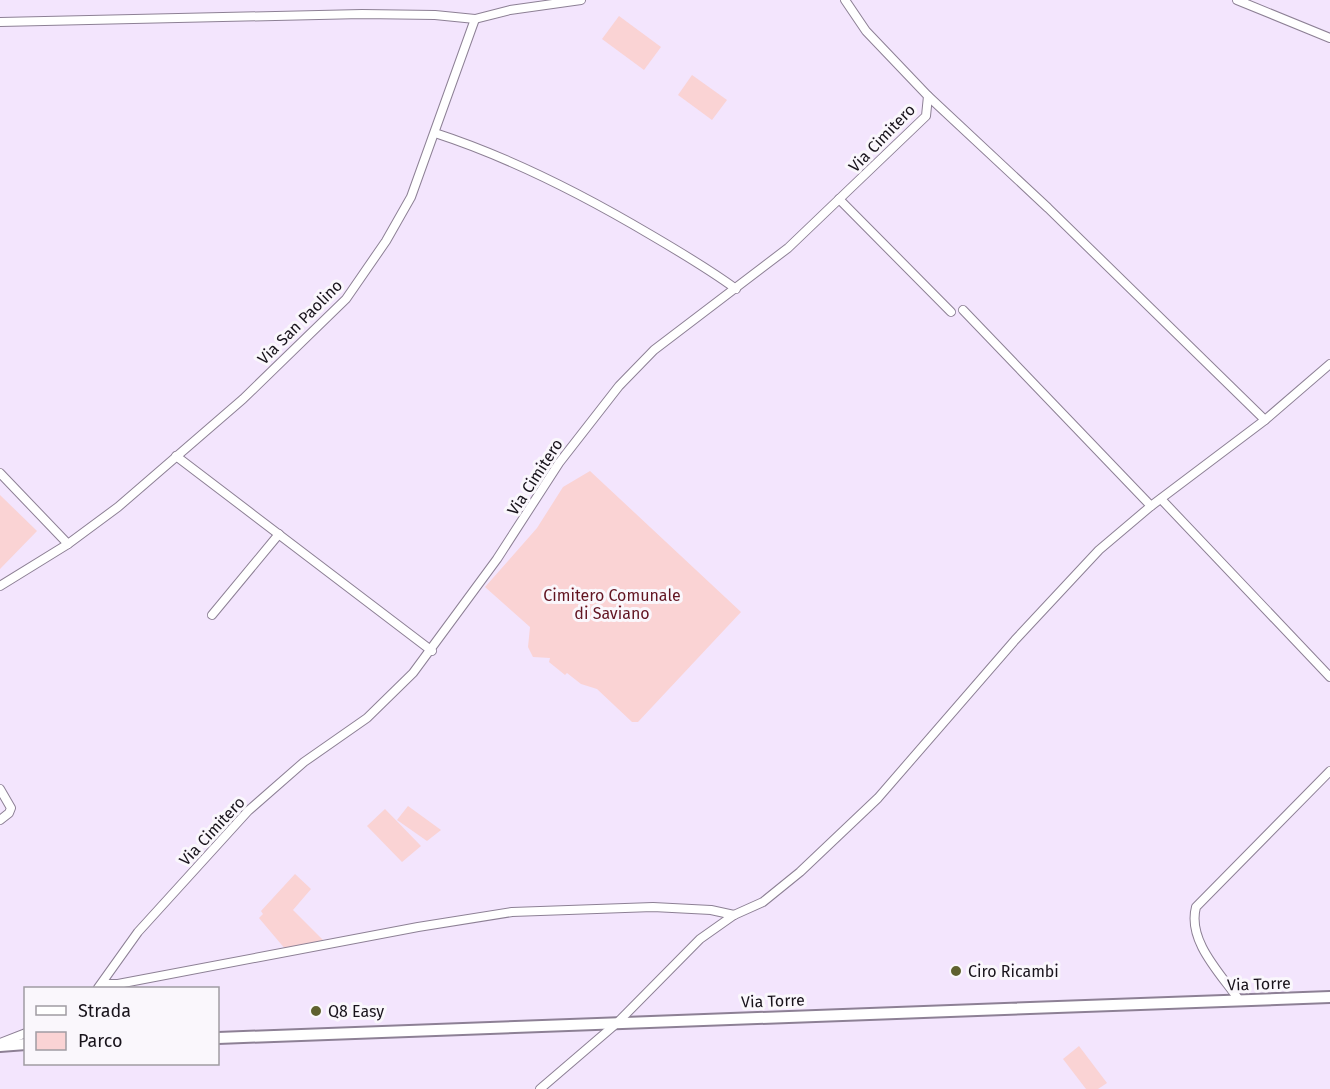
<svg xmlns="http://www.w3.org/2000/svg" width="1330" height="1089" font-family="'Fira Sans',sans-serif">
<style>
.green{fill:#fad3d4}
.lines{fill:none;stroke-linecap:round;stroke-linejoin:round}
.street-casing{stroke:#8d8095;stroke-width:10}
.secondary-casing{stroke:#8d8095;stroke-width:14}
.street{stroke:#fff;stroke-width:8}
.secondary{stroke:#fff;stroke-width:10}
.poi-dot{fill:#5f612f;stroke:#faf7fc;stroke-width:2}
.labels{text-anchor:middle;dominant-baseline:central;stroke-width:6;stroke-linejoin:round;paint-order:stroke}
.street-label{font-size:16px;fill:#18131b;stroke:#faf7fc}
.park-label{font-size:16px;fill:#621522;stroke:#faf7fc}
.poi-label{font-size:16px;fill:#18131b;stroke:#faf7fc;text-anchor:start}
</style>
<rect width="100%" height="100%" fill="#f3e5fd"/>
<g class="green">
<polygon points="619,16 661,47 644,70 602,39"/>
<polygon points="692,75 727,100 712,120 678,95"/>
<polygon points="590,471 741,612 638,722 632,722 597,689 581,684 567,673 565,675 549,662 550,658 533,657 528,647 530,627 485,587 537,528 563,487"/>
<polygon points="0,495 37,531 0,569"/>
<polygon points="408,806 441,830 427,841 397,820"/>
<polygon points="385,809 421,846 402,862 367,826"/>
<polygon points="295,874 311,889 293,910 325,942 286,950 259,918 263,914 261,911"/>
<polygon points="1079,1046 1107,1083 1098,1089 1086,1089 1063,1059"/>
</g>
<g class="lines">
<g class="street-casing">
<g id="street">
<polyline points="1237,0 1330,38"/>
<polyline points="0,22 362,14 435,15 475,19 510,10 581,0"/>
<polyline points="928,96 1048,208 1265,420"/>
<path d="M435 133C512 158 582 194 651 235 680 252 709 269 736 289"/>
<polyline points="839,199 951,312"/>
<polyline points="963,310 1151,506"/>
<polyline points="176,456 432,651"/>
<polyline points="0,473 68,544"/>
<polyline points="1161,499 1330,677"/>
<polyline points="0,586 68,544 118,507 243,399 346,299 386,241 411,197 475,19"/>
<polyline points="212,615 279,534"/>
<polyline points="0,789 11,808 9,813 0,820"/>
<polyline points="103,984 118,984 418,927 512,912 653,907 711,910 734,915"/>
<polyline points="98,988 138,932 248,811 304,762 367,718 413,673 497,559 559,463 619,386 654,350 788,248 926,116 928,96 866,31 845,0"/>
<path d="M1239 1000C1221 974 1187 941 1196 907L1330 771"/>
<polyline points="0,1043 26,1033"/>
<polyline points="540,1089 617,1023 700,939 734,915 763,902 800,872 878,798 1015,640 1099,550 1151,506 1265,420 1330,364"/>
</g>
</g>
<g class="secondary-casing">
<g id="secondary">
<polyline points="218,1038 1330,997"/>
<polyline points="0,1046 26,1044"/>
</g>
</g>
<use href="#street" class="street"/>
<use href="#secondary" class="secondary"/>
</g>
<g class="poi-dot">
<circle cx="956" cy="971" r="6"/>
<circle cx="316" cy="1011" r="6"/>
</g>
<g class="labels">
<g class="street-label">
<text transform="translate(882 138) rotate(-46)">Via Cimitero</text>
<text transform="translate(300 322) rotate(-45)">Via San Paolino</text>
<text transform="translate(535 477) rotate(-57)">Via Cimitero</text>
<text transform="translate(212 831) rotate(-47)">Via Cimitero</text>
<text transform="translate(1259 984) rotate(-2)">Via Torre</text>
<text transform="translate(773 1001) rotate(-2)">Via Torre</text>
</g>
<g class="park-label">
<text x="612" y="595">Cimitero Comunale<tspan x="612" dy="18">di Saviano</tspan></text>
</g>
<g class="poi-label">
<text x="968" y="971">Ciro Ricambi</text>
<text x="328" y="1011">Q8 Easy</text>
</g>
</g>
<rect x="24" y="987" width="195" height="78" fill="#faf7fc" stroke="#a09ca2" stroke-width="1.5"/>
<rect x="36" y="1006" width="30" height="9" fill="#ffffff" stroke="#a09ca2" stroke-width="1.5"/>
<text x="78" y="1017" font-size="18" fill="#18131b">Strada</text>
<rect x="36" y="1032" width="30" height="18" fill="#fad3d4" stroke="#a09ca2" stroke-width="1.5"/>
<text x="78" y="1047" font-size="18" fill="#18131b">Parco</text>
</svg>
